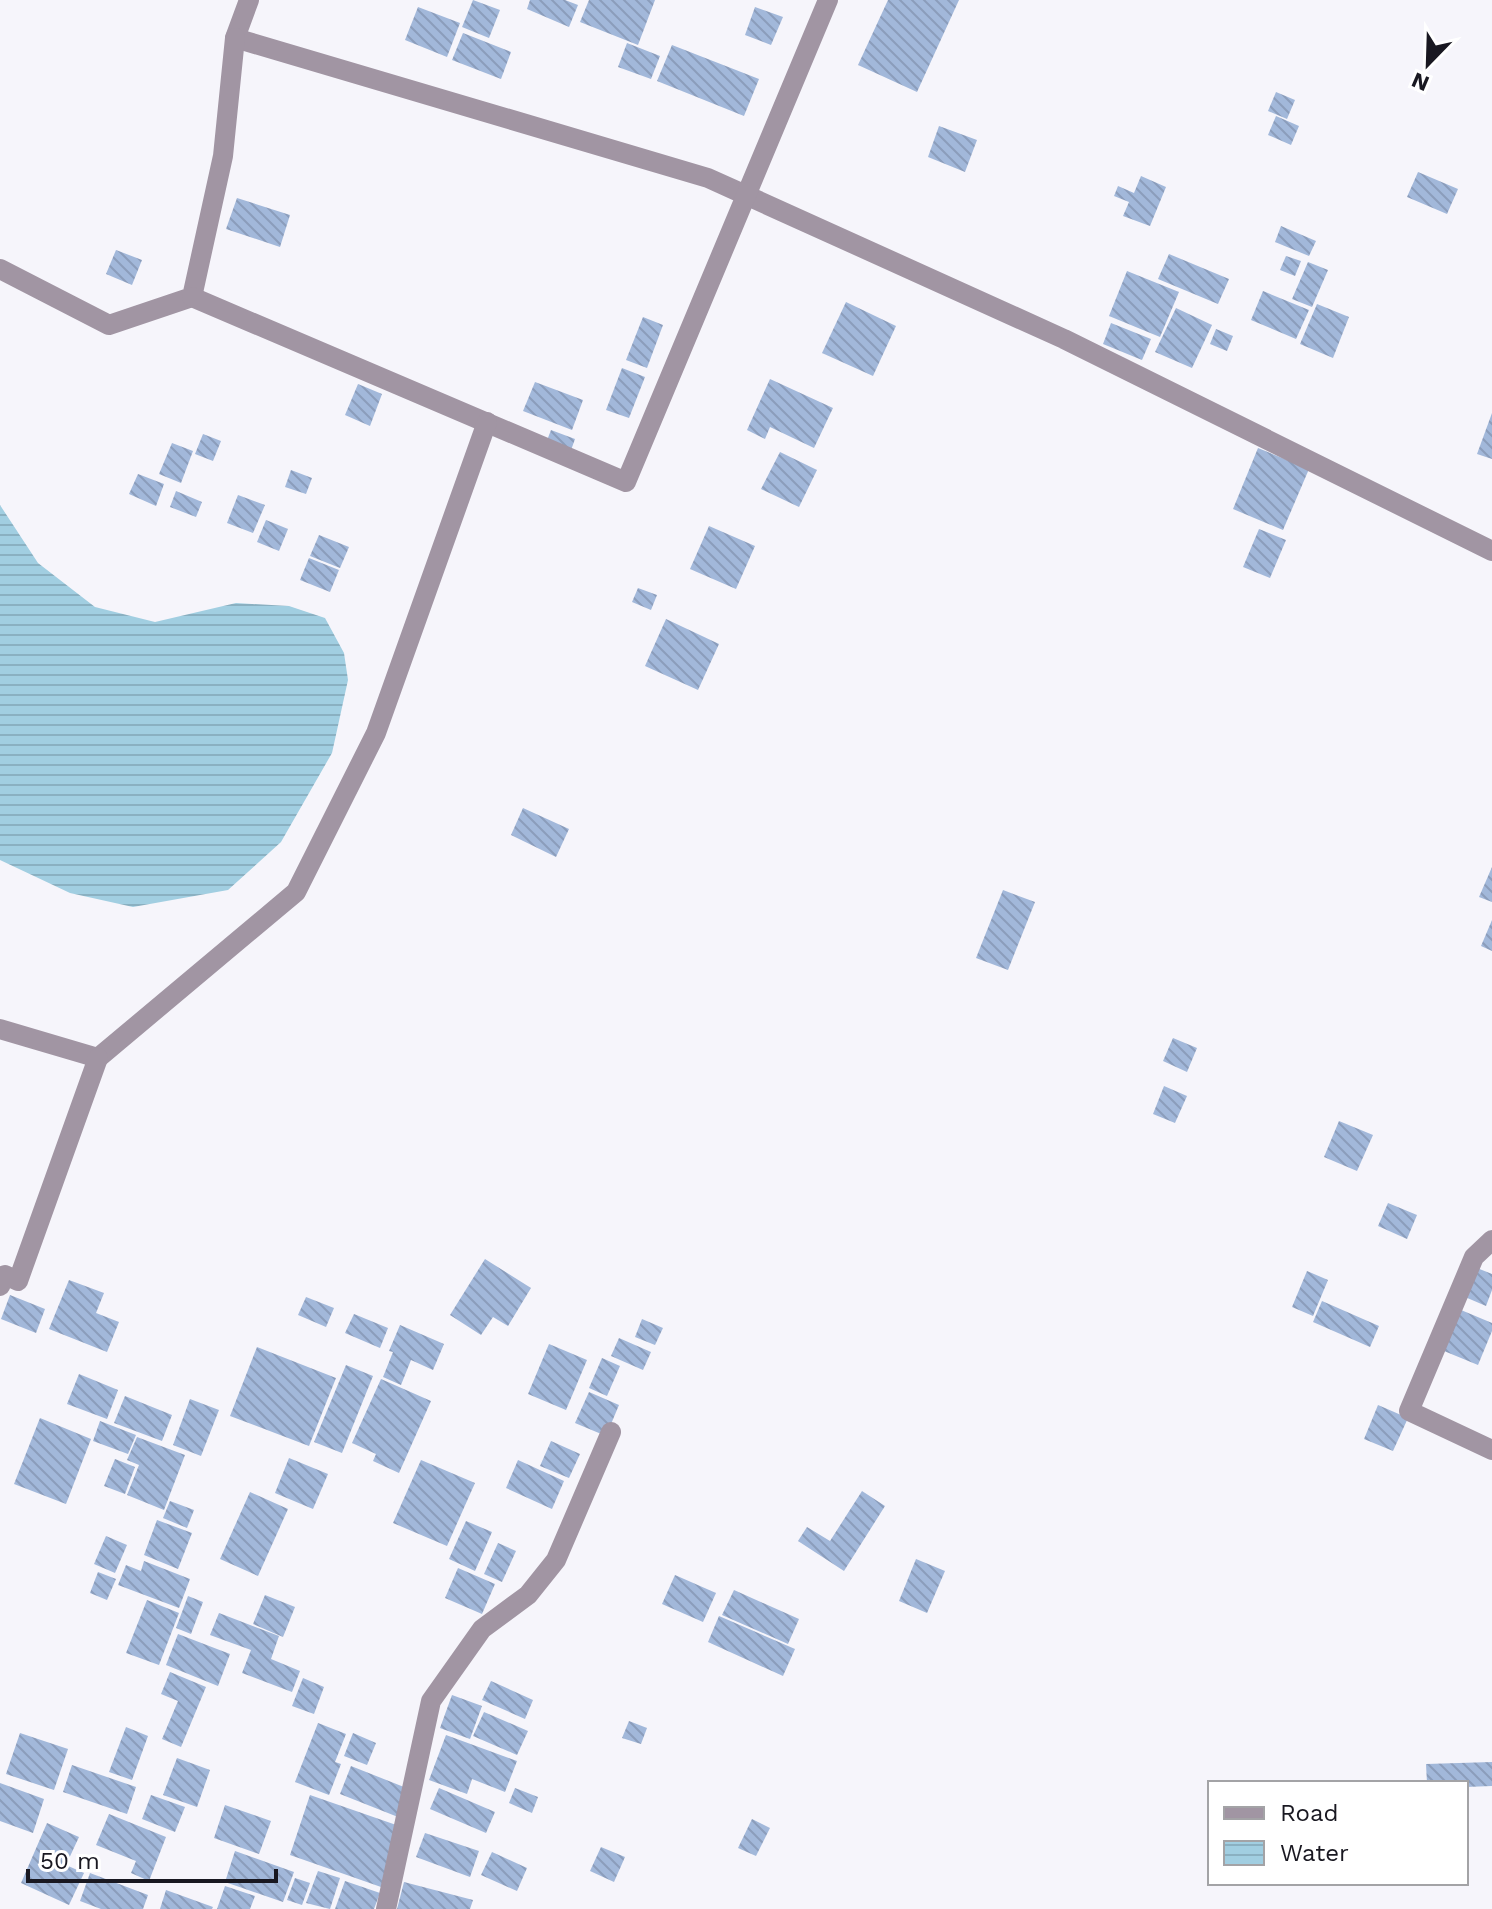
<svg xmlns="http://www.w3.org/2000/svg" width="1492" height="1909" font-family="'Work Sans',sans-serif">
<style>
.water{fill:url(#water-rules)}
.building{fill:url(#building-back-hatch)}
.lines{fill:none;stroke-linecap:round;stroke-linejoin:round}
.minor{stroke:#a195a3;stroke-width:20}
</style>
<defs>
<pattern id="water-rules" width="6" height="5" patternUnits="userSpaceOnUse" patternTransform="scale(2)"><rect width="6" height="5" fill="#a1cee1"/><path d="M0 2.5h6" fill="none" stroke="#8ab0c1"/></pattern>
<pattern id="building-back-hatch" width="6" height="6" patternUnits="userSpaceOnUse" patternTransform="scale(2)"><rect width="6" height="6" fill="#a2b8da"/><path d="M-1 5l2 2M0 0l6 6M5-1l2 2" fill="none" stroke="#8b9dbb"/></pattern>
</defs>
<rect width="100%" height="100%" fill="#f6f5fb"/>
<polygon class="water" points="0,505 38,563 95,607 155,622 236,603 289,606 325,618 344,653 348,680 332,753 281,842 228,890 133,907 70,893 0,860"/>
<g class="building">
<polygon points="473,0 500,10 489,38 462,27"/>
<polygon points="530,0 565,0 578,5 569,27 527,9"/>
<polygon points="589,0 655,0 638,45 580,22"/>
<polygon points="888,0 959,0 917,92 858,65"/>
<polygon points="418,7 460,23 447,57 405,40"/>
<polygon points="755,7 783,17 771,45 745,35"/>
<polygon points="463,33 511,52 501,79 452,60"/>
<polygon points="627,43 660,56 651,79 618,67"/>
<polygon points="672,45 759,79 744,116 657,81"/>
<polygon points="1276,92 1295,100 1287,119 1268,111"/>
<polygon points="1276,116 1299,126 1291,145 1268,135"/>
<polygon points="939,126 977,140 965,172 928,157"/>
<polygon points="1418,172 1458,189 1447,214 1407,197"/>
<polygon points="1141,176 1166,187 1150,226 1123,216 1129,202 1114,196 1118,186 1134,193"/>
<polygon points="237,198 290,215 280,247 226,229"/>
<polygon points="1281,226 1316,241 1309,256 1275,242"/>
<polygon points="116,250 142,260 132,285 106,274"/>
<polygon points="1169,254 1229,279 1218,304 1158,279"/>
<polygon points="1286,256 1301,261 1295,276 1280,270"/>
<polygon points="1308,262 1328,270 1312,307 1292,299"/>
<polygon points="1127,271 1179,292 1160,337 1109,316"/>
<polygon points="1263,291 1309,310 1296,339 1251,320"/>
<polygon points="846,302 896,326 873,376 822,353"/>
<polygon points="1317,304 1349,317 1333,358 1300,344"/>
<polygon points="1176,308 1212,325 1192,368 1155,352"/>
<polygon points="643,317 663,325 647,368 626,360"/>
<polygon points="1111,323 1151,339 1142,360 1103,344"/>
<polygon points="1216,329 1233,336 1227,351 1210,344"/>
<polygon points="622,368 645,377 629,418 606,410"/>
<polygon points="770,379 833,408 814,448 770,427 765,439 747,430"/>
<polygon points="535,382 583,400 572,430 523,411"/>
<polygon points="358,384 382,394 370,426 345,415"/>
<polygon points="1492,413 1492,459 1477,454"/>
<polygon points="551,430 575,439 570,453 546,443"/>
<polygon points="203,434 221,441 213,461 195,454"/>
<polygon points="172,443 193,451 181,483 159,474"/>
<polygon points="1258,448 1309,469 1283,530 1233,509"/>
<polygon points="780,452 817,470 799,507 761,489"/>
<polygon points="291,470 312,478 306,494 285,487"/>
<polygon points="138,474 164,484 156,506 129,494"/>
<polygon points="176,491 202,502 196,517 170,507"/>
<polygon points="238,495 265,505 253,533 227,523"/>
<polygon points="266,520 288,529 279,551 257,542"/>
<polygon points="709,526 755,546 736,589 690,569"/>
<polygon points="1259,529 1286,540 1270,578 1243,567"/>
<polygon points="319,535 349,547 340,568 310,556"/>
<polygon points="309,558 339,570 330,592 300,580"/>
<polygon points="638,588 657,595 651,610 632,602"/>
<polygon points="666,619 719,644 698,690 645,666"/>
<polygon points="523,808 569,829 556,857 511,835"/>
<polygon points="1492,867 1492,902 1479,897"/>
<polygon points="1003,890 1035,902 1008,970 976,958"/>
<polygon points="1492,920 1492,951 1481,946"/>
<polygon points="1173,1038 1197,1048 1187,1072 1163,1061"/>
<polygon points="1164,1086 1187,1096 1175,1123 1153,1114"/>
<polygon points="1339,1121 1373,1135 1357,1171 1324,1157"/>
<polygon points="1388,1203 1417,1215 1407,1239 1378,1226"/>
<polygon points="485,1259 531,1288 508,1326 493,1317 481,1335 450,1315"/>
<polygon points="1477,1268 1492,1274 1492,1290 1486,1306 1465,1297"/>
<polygon points="1307,1271 1328,1280 1313,1316 1292,1307"/>
<polygon points="69,1280 104,1293 96,1313 119,1322 107,1352 49,1329"/>
<polygon points="10,1295 45,1309 36,1333 1,1319"/>
<polygon points="306,1297 334,1308 326,1327 298,1315"/>
<polygon points="1322,1301 1379,1326 1370,1347 1313,1322"/>
<polygon points="1461,1310 1492,1323 1492,1331 1478,1365 1444,1351"/>
<polygon points="354,1314 388,1328 380,1348 345,1333"/>
<polygon points="642,1319 663,1328 655,1345 635,1337"/>
<polygon points="400,1325 444,1344 433,1370 411,1360 401,1385 383,1377 393,1352 389,1351"/>
<polygon points="619,1338 651,1352 643,1370 611,1356"/>
<polygon points="549,1344 587,1360 566,1410 528,1394"/>
<polygon points="257,1347 336,1378 309,1446 230,1416"/>
<polygon points="602,1358 620,1366 607,1396 589,1388"/>
<polygon points="346,1365 373,1376 342,1453 314,1442"/>
<polygon points="79,1374 118,1390 107,1419 67,1404"/>
<polygon points="381,1379 431,1401 399,1473 373,1461 376,1454 352,1443"/>
<polygon points="589,1392 619,1405 606,1436 575,1423"/>
<polygon points="125,1396 172,1415 162,1441 114,1423"/>
<polygon points="190,1399 219,1410 201,1456 173,1445"/>
<polygon points="1378,1405 1408,1418 1393,1451 1364,1439"/>
<polygon points="40,1418 91,1439 66,1504 14,1484"/>
<polygon points="100,1421 136,1435 128,1454 93,1441"/>
<polygon points="137,1437 185,1455 164,1510 127,1495 139,1465 127,1460"/>
<polygon points="551,1441 580,1454 569,1478 540,1466"/>
<polygon points="289,1458 328,1474 313,1509 275,1493"/>
<polygon points="115,1459 135,1467 125,1494 104,1486"/>
<polygon points="421,1460 475,1483 447,1546 393,1523"/>
<polygon points="518,1460 564,1481 552,1509 506,1488"/>
<polygon points="862,1491 885,1506 844,1571 798,1541 807,1527 830,1541"/>
<polygon points="250,1492 288,1509 258,1576 220,1559"/>
<polygon points="170,1501 194,1510 187,1528 163,1518"/>
<polygon points="157,1520 192,1533 178,1569 144,1555"/>
<polygon points="466,1521 492,1532 475,1571 449,1559"/>
<polygon points="106,1536 127,1545 115,1573 94,1564"/>
<polygon points="498,1543 516,1551 502,1582 484,1574"/>
<polygon points="916,1559 945,1571 927,1613 899,1601"/>
<polygon points="144,1561 190,1579 179,1608 118,1585 126,1565 141,1571"/>
<polygon points="458,1568 495,1584 482,1614 445,1598"/>
<polygon points="98,1572 116,1579 107,1600 90,1593"/>
<polygon points="675,1575 716,1593 703,1622 662,1604"/>
<polygon points="734,1590 799,1619 788,1644 722,1615"/>
<polygon points="265,1595 295,1607 283,1637 253,1624"/>
<polygon points="188,1596 203,1602 191,1634 176,1628"/>
<polygon points="147,1600 179,1613 159,1665 126,1653"/>
<polygon points="219,1613 279,1636 271,1659 300,1671 292,1692 242,1673 251,1650 210,1635"/>
<polygon points="719,1616 795,1649 783,1676 708,1642"/>
<polygon points="178,1634 230,1654 218,1686 166,1665"/>
<polygon points="170,1672 206,1687 181,1747 162,1739 178,1701 161,1694"/>
<polygon points="303,1678 324,1687 314,1714 292,1706"/>
<polygon points="491,1681 533,1700 525,1719 482,1700"/>
<polygon points="452,1695 482,1706 470,1739 440,1728"/>
<polygon points="484,1712 528,1731 517,1755 473,1736"/>
<polygon points="629,1721 647,1728 641,1744 622,1738"/>
<polygon points="318,1723 346,1734 335,1762 341,1764 329,1795 295,1782"/>
<polygon points="126,1727 148,1736 132,1780 109,1772"/>
<polygon points="20,1733 68,1749 54,1790 6,1774"/>
<polygon points="353,1733 376,1743 367,1765 344,1756"/>
<polygon points="446,1735 517,1761 505,1792 472,1779 467,1794 429,1780"/>
<polygon points="177,1758 210,1770 197,1807 163,1795"/>
<polygon points="1492,1762 1492,1786 1466,1787 1466,1783 1427,1783 1426,1764"/>
<polygon points="72,1765 136,1787 127,1814 63,1792"/>
<polygon points="351,1766 409,1789 398,1817 340,1794"/>
<polygon points="0,1783 44,1799 33,1833 0,1821"/>
<polygon points="439,1788 495,1812 486,1833 430,1809"/>
<polygon points="515,1788 538,1797 532,1813 509,1803"/>
<polygon points="151,1795 185,1807 175,1832 142,1819"/>
<polygon points="310,1795 402,1827 381,1887 290,1855"/>
<polygon points="225,1805 271,1821 259,1854 214,1838"/>
<polygon points="109,1814 166,1837 149,1881 131,1873 136,1861 96,1845"/>
<polygon points="752,1819 770,1828 756,1856 738,1848"/>
<polygon points="47,1823 79,1837 66,1865 84,1873 69,1905 21,1883"/>
<polygon points="425,1833 479,1851 470,1877 416,1857"/>
<polygon points="601,1847 625,1857 614,1882 590,1871"/>
<polygon points="235,1851 294,1872 283,1902 225,1882"/>
<polygon points="492,1852 527,1868 517,1891 481,1875"/>
<polygon points="318,1871 340,1878 330,1909 306,1903"/>
<polygon points="90,1873 148,1895 143,1909 101,1909 80,1901"/>
<polygon points="295,1878 310,1883 302,1905 287,1900"/>
<polygon points="345,1881 380,1893 374,1909 335,1909"/>
<polygon points="404,1882 473,1900 470,1909 397,1909"/>
<polygon points="225,1886 255,1896 250,1909 217,1909"/>
<polygon points="166,1890 213,1907 212,1909 160,1909"/>
</g>
<g class="lines">
<g class="minor">
<polyline points="249,0 235,38 708,178 1064,339 1492,551"/>
<polyline points="0,269 109,325 192,297 223,156 235,38"/>
<polyline points="192,297 626,482 828,0"/>
<polyline points="0,1029 98,1058 296,892 376,733 487,422"/>
<polyline points="1492,1240 1474,1257 1409,1411 1492,1450"/>
<polyline points="0,1286 5,1275 18,1281 98,1058"/>
<polyline points="386,1909 431,1701 482,1629 528,1595 556,1560 611,1432"/>
</g>
</g>
<rect x="1208" y="1781" width="260" height="104" fill="#ffffff" stroke="#a3a3a6" stroke-width="2"/>
<rect x="1224" y="1807" width="40" height="12" fill="#a195a3" stroke="#a3a3a6" stroke-width="2"/>
<text x="1280" y="1821" font-size="24" fill="#191821">Road</text>
<rect x="1224" y="1841" width="40" height="24" fill="url(#water-rules)" stroke="#a3a3a6" stroke-width="2"/>
<text x="1280" y="1861" font-size="24" fill="#191821">Water</text>
<g transform="translate(1428 64) rotate(203)" stroke="#ffffff" stroke-width="6" paint-order="stroke">
<path d="M0-6L14 30L0 20L-14 30Z" fill="#191821"/>
<text y="-12" font-size="22" font-weight="bold" text-anchor="middle" fill="#191821">N</text>
</g>
<path d="M28 1869v12h248v-12" fill="none" stroke="#191821" stroke-width="4"/>
<text x="40" y="1869" font-size="24" fill="#191821" stroke="#ffffff" stroke-width="6" paint-order="stroke">50 m</text>
</svg>
